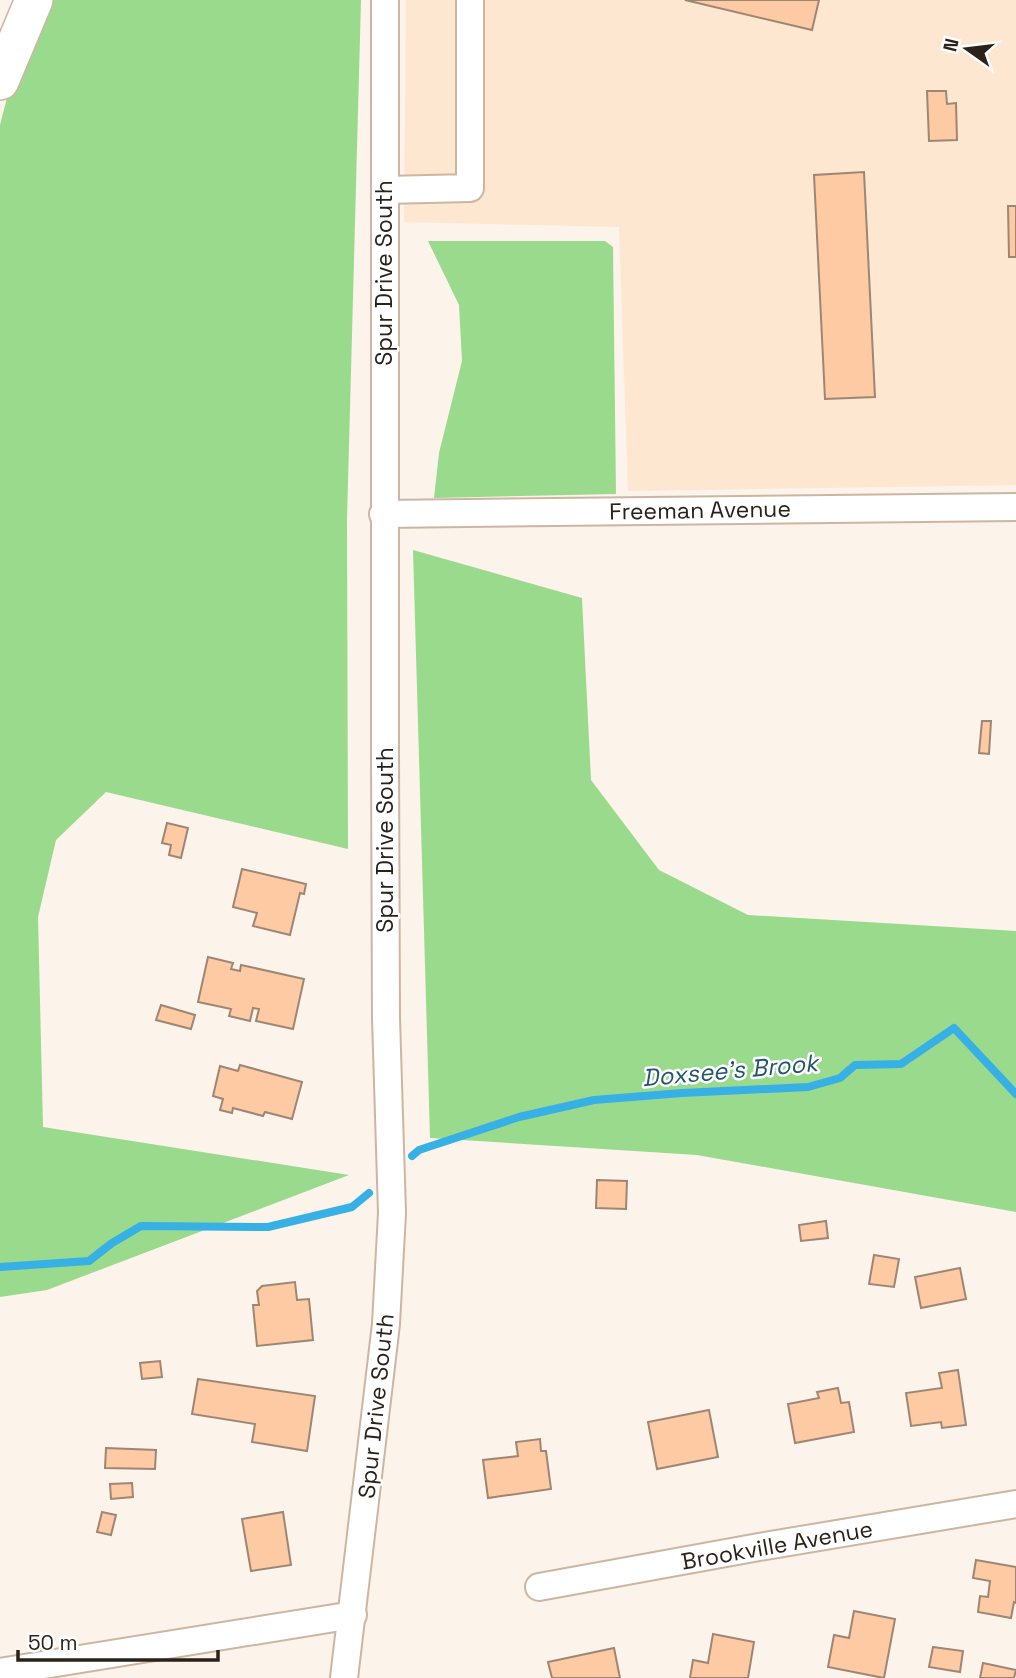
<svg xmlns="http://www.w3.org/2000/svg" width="1016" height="1678" font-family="'Space Grotesk',sans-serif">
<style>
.built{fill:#fde7d0}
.green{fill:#99da8d}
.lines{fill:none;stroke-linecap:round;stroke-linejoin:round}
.stream{stroke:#36b0e5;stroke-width:8}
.building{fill:#fdcaa3;stroke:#9e8675;stroke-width:2}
.minor-casing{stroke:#ccb6a1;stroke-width:30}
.highway-casing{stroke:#ccb6a1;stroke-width:40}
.minor{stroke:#fff;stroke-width:26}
.highway{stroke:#fff;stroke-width:37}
.labels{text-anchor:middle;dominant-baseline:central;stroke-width:5;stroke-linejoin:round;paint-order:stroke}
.street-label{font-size:23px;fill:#2a2219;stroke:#fff}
.water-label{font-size:24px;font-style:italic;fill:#25546b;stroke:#fff}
</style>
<rect width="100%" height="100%" fill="#fcf3ea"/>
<polygon class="built" points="406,0 1016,0 1016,485 628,491 619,227 404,222"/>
<g class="green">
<polygon points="51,0 361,0 347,520 348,849 106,792 56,840 38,917 43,1127 349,1175 47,1290 0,1297 0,125 7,98"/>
<polygon points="428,241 605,241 613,247 616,494 434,498 439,453 462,361 459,305"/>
<polygon points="413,550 582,598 591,780 659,870 748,915 1016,931 1016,1212 697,1155 430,1138"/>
</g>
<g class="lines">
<g class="stream">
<polyline points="412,1156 419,1150 519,1117 594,1100 682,1093 808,1087 840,1078 855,1065 901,1064 954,1028 1016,1094"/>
<polyline points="0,1267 89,1261 112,1243 141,1226 268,1227 352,1207 369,1193"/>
</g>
</g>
<g class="building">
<polygon points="685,0 819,0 812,30"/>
<polygon points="927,91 946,91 947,104 956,103 957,140 929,141"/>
<polygon points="864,172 875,397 825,399 814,175"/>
<polygon points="1008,206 1016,206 1016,257 1009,257"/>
<polygon points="982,721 991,721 989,754 979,753"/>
<polygon points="167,823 188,828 181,858 169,855 171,845 162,843"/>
<polygon points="242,869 306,884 304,894 300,893 290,935 253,926 257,913 233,907"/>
<polygon points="208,957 233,963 231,969 240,971 241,965 304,979 293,1029 256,1021 259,1009 253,1008 250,1021 229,1016 231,1009 198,1002"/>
<polygon points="161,1005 195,1015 191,1029 156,1020"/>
<polygon points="240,1065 302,1082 292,1119 265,1112 263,1116 233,1108 232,1113 220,1110 223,1099 213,1096 220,1066 238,1071"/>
<polygon points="597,1180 627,1181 626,1209 596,1208"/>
<polygon points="826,1221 828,1238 801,1241 799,1225"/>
<polygon points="874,1255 899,1259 894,1287 869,1284"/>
<polygon points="960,1268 966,1299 921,1308 915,1277"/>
<polygon points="295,1282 297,1300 309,1299 313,1340 257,1346 253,1305 259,1305 257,1291 262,1286"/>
<polygon points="160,1361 162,1377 142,1379 140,1363"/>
<polygon points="958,1370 966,1425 942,1428 941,1422 911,1426 906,1393 942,1388 939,1373"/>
<polygon points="198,1379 315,1396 307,1451 252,1442 255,1424 192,1414"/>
<polygon points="838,1388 841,1403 849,1402 854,1432 795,1443 788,1404 819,1398 817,1392"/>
<polygon points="709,1410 718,1457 657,1469 648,1422"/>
<polygon points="540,1439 541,1451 546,1451 551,1489 488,1498 483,1460 518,1456 516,1442"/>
<polygon points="106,1448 156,1450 155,1469 105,1468"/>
<polygon points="132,1483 133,1497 111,1499 110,1484"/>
<polygon points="102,1512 116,1515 111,1535 97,1532"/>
<polygon points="283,1512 291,1565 251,1571 242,1519"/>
<polygon points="976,1560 1016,1567 1016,1603 1014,1602 1011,1618 978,1612 980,1596 988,1597 990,1581 973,1578"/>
<polygon points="854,1611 895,1619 884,1678 828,1667 834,1635 849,1638"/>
<polygon points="713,1634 754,1642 748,1678 690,1678 693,1660 708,1663"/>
<polygon points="933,1647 963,1651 960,1672 929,1667"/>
<polygon points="614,1648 620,1678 552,1678 548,1662"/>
<polygon points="983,1663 1016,1670 1014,1678 980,1678"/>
</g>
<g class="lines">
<g class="minor-casing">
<g id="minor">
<polyline points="385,190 470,188 470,0"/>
<polyline points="383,514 1016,507"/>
<polyline points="539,1587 759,1547 1016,1504"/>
<polyline points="0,1672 353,1615"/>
<polyline points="344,1678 386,1324 392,1213 386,1018 385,756 385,0"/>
</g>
</g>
<g class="highway-casing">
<polyline id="highway" points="0,81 34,0"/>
</g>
<use href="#minor" class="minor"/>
<use href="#highway" class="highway"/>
</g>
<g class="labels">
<g class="street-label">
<text transform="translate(384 273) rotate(-90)">Spur Drive South</text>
<text transform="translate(700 510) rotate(-1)">Freeman Avenue</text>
<text transform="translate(385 840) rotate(-90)">Spur Drive South</text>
<text transform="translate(376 1406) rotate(-84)">Spur Drive South</text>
<text transform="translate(777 1545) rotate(-10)">Brookville Avenue</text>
</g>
<g class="water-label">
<text transform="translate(730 1070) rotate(-5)">Doxsee's Brook</text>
</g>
</g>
<g transform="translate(967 49) rotate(284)" stroke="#ffffff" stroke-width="5" paint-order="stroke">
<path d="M0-5L12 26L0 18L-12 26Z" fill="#2a2219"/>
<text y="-10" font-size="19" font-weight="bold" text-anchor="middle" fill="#2a2219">N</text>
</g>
<path d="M18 1650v10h200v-10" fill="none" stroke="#2a2219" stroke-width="3.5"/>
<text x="28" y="1650" font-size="21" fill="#2a2219" stroke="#ffffff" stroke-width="5" paint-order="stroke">50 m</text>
</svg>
